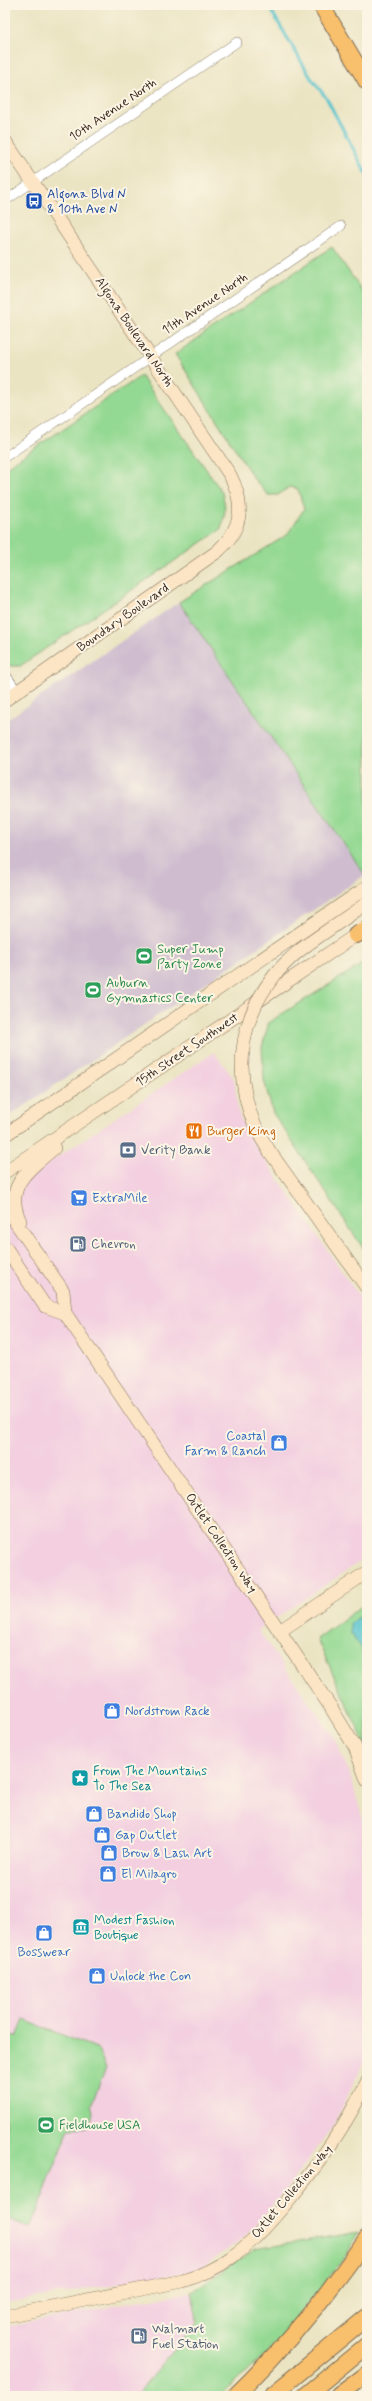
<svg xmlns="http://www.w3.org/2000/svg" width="372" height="2401" font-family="Mynerve,sans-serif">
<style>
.built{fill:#f3cfe0}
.industrial{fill:#cfbdcf}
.green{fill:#94d993;stroke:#688258}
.water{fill:#57c4ce;stroke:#497776}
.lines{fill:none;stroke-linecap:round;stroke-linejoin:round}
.stream{stroke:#57c4ce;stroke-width:3}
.street-casing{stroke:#796b57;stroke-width:10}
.secondary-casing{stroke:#796b57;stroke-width:14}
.highway-casing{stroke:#796b57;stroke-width:18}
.street{stroke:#fff;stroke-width:9}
.secondary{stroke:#fce5c4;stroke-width:13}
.highway{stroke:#f8bf6c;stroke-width:16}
.secondary-bridge-casing{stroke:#796b57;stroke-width:14;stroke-linecap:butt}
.secondary-bridge{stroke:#fce5c4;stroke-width:13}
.labels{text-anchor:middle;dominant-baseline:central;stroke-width:4;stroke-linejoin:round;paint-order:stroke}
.street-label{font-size:13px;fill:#3b2a1e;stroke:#fcf5e5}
.transit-label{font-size:13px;fill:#164399;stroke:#fcf5e5;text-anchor:start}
.leisure-label{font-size:13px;fill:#27864d;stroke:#fcf5e5;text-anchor:start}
.food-label{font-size:13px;fill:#c56008;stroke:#fcf5e5;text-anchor:start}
.service-label{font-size:13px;fill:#4e5e75;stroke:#fcf5e5;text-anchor:start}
.shop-label{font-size:13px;fill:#366cbe;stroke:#fcf5e5;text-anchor:start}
.culture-label{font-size:13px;fill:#0d838f;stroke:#fcf5e5;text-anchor:start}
</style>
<rect width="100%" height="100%" fill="#fcf5e5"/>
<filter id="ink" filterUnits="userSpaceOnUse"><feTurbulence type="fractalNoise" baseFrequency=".025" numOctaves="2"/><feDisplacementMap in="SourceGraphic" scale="8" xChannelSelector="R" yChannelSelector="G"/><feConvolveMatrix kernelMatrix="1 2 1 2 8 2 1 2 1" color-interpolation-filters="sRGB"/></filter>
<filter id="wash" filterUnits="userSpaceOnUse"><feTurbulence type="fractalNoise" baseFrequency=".012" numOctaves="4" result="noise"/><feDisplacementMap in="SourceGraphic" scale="16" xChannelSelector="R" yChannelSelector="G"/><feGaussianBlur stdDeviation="0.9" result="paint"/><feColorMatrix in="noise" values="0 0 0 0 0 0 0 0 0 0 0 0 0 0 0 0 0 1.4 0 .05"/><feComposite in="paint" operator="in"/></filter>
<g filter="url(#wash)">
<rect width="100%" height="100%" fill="#ebe4c2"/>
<g class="built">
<polygon points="214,1052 234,1079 238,1112 249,1136 367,1308 367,1557 258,1630 334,1737 349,1772 367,1834 367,2055 334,2124 292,2182 246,2236 199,2270 5,2303 5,1192"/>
<polygon points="191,2292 198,2321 135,2396 5,2396 5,2326"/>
</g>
<polygon class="industrial" points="179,602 365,875 5,1119 5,721"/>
<g class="green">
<polygon points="332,247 367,298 367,873 365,875 179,602 287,535 304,509 298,489 289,487 278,495 268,495 254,479 175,354"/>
<path d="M141 376 222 492C226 507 226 516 220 530L20 666H10L5 659V468Z"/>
<polygon points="367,961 367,1254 273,1113 264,1080 262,1047 269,1022"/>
<polygon points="367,1602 367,1748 317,1639"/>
<path d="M24 2020 98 2049 106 2068 91 2105C95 2113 92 2121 86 2127L70 2128 30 2228 5 2217V2032L17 2037Z"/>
<polygon points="359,2232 345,2257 274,2346 221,2396 135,2396 198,2322 191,2292 255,2249"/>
</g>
<polygon class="water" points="367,1612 367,1659 351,1633 350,1623"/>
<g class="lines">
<polyline class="stream" points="268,5 311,78 327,99 367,175"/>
</g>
</g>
<g filter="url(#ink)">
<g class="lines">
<g class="street-casing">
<g id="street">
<polyline points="5,201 237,42"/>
<polyline points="5,457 341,226"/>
<polyline points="5,674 17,691"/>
</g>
</g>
<g class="secondary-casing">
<g id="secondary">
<path d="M5 141 230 475C245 504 243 528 218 551L5 700"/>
<polyline points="308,944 367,903"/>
<polyline points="5,1135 367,887"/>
<polyline points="270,1152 367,1288"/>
<polyline points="5,1172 356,935 362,929"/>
<polyline points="5,1207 63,1291 65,1313 330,1706 355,1747 367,1780"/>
<path d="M20 1221C3 1185 30 1169 54 1148"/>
<polyline points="5,1247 45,1306 65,1313"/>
<polyline points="280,1631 367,1572"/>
<path d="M5 2316 183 2281C200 2276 217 2268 232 2257 253 2242 271 2221 288 2201 320 2163 345 2127 367 2082"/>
</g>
</g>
<g class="highway-casing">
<g id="highway">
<polyline points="321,5 367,82"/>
<polyline points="356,935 367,930"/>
<path d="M235 2396C284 2348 328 2295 367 2238"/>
<polyline points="271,2396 367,2317"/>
<polyline points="305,2396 367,2345"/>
<polyline points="338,2396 367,2374"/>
</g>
</g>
<use href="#street" class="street"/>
<use href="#secondary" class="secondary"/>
<use href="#highway" class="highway"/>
<g class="secondary-bridge-casing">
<path id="secondary-bridge" d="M270 1152C221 1080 238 994 308 944"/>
</g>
<use href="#secondary-bridge" class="secondary-bridge"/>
</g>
</g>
<defs>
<g id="bus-square" transform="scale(0.9)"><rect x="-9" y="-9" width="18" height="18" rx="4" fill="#1a4fb4" stroke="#fcf5e5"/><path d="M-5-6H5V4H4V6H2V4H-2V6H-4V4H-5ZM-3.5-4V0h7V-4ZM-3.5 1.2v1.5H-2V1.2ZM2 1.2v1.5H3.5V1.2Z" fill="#fff"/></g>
<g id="stadium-square" transform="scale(0.9)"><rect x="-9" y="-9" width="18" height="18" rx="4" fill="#2e9e5b" stroke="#fcf5e5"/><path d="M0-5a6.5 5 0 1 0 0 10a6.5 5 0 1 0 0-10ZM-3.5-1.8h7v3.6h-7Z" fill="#fff"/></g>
<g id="restaurant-square" transform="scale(0.9)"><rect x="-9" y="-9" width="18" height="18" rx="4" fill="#e8710a" stroke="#fcf5e5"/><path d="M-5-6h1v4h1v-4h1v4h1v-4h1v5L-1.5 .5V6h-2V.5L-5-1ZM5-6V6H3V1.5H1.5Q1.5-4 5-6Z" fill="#fff"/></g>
<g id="bank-square" transform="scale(0.9)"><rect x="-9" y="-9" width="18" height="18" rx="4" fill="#5c6f8a" stroke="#fcf5e5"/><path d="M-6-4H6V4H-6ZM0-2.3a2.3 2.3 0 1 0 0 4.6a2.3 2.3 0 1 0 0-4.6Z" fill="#fff"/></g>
<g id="supermarket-square" transform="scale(0.9)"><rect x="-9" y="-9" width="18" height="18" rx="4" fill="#3f7fe0" stroke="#fcf5e5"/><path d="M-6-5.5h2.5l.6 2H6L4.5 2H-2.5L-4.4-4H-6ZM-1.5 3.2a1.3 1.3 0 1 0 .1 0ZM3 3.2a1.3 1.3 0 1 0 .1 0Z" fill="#fff"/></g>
<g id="fuel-square" transform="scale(0.9)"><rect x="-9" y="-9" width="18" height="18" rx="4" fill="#5c6f8a" stroke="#fcf5e5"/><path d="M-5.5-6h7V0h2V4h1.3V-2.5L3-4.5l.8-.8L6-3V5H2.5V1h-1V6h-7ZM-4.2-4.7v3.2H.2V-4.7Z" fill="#fff"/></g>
<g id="shop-square" transform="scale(0.9)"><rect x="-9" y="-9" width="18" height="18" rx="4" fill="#3f7fe0" stroke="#fcf5e5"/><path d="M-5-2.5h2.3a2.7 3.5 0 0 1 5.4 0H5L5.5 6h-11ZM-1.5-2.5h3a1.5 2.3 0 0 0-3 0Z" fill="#fff"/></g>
<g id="sight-square" transform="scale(0.9)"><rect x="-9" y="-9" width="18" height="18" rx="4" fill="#0f9aa8" stroke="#fcf5e5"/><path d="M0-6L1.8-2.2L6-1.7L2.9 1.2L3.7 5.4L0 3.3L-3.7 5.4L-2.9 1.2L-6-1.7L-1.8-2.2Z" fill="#fff"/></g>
<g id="museum-square" transform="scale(0.9)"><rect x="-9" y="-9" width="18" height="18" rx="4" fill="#0f9aa8" stroke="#fcf5e5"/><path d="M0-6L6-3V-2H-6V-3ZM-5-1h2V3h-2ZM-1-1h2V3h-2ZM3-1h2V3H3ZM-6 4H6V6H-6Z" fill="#fff"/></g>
</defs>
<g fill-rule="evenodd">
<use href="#bus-square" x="34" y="201"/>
<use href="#stadium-square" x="144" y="956"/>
<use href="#stadium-square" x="93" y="990"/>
<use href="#restaurant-square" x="194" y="1131"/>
<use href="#bank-square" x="128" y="1150"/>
<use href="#supermarket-square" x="79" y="1198"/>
<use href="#fuel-square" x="78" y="1244"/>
<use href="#shop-square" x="279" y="1443"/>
<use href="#shop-square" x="112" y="1711"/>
<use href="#sight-square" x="80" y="1778"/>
<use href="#shop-square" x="94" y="1814"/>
<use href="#shop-square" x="102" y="1835"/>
<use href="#shop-square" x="109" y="1853"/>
<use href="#shop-square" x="108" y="1874"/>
<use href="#museum-square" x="81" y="1927"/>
<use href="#shop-square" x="44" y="1933"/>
<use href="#shop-square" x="97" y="1976"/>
<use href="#stadium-square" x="46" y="2125"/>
<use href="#fuel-square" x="139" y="2336"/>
</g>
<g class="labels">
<g class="street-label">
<text transform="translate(113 110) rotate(-34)">10th Avenue North</text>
<text transform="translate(205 304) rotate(-34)">11th Avenue North</text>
<text transform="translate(134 332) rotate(56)">Algona Boulevard North</text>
<text transform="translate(123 618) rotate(-35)">Boundary Boulevard</text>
<text transform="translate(187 1050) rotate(-34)">15th Street Southwest</text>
<text transform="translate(221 1543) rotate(56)">Outlet Collection Way</text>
<text transform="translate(292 2192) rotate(-50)">Outlet Collection Way</text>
</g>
<g class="transit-label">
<text x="47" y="194">Algona Blvd N<tspan x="47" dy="15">&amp; 10th Ave N</tspan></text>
</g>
<g class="leisure-label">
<text x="157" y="949">Super Jump<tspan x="157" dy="15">Party Zone</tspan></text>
<text x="106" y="983">Auburn<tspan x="106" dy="15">Gymnastics Center</tspan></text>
<text x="59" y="2125">Fieldhouse USA</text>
</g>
<g class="food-label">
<text x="207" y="1131">Burger King</text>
</g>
<g class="service-label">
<text x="141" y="1150">Verity Bank</text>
<text x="91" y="1244">Chevron</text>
<text x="152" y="2329">Walmart<tspan x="152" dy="15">Fuel Station</tspan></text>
</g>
<g class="shop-label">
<text x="92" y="1198">ExtraMile</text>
<text x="266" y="1436" text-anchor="end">Coastal<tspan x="266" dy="15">Farm &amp; Ranch</tspan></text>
<text x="125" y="1711">Nordstrom Rack</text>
<text x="107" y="1814">Bandido Shop</text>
<text x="115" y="1835">Gap Outlet</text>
<text x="122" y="1853">Brow &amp; Lash Art</text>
<text x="121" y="1874">El Milagro</text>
<text x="44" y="1952" text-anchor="middle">Bosswear</text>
<text x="110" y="1976">Unlock the Con</text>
</g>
<g class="culture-label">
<text x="93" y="1771">From The Mountains<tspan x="93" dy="15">To The Sea</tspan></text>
<text x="94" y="1920">Modest Fashion<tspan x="94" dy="15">Boutique</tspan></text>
</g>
</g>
<rect width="372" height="2401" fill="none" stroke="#fcf5e5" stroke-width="20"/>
</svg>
